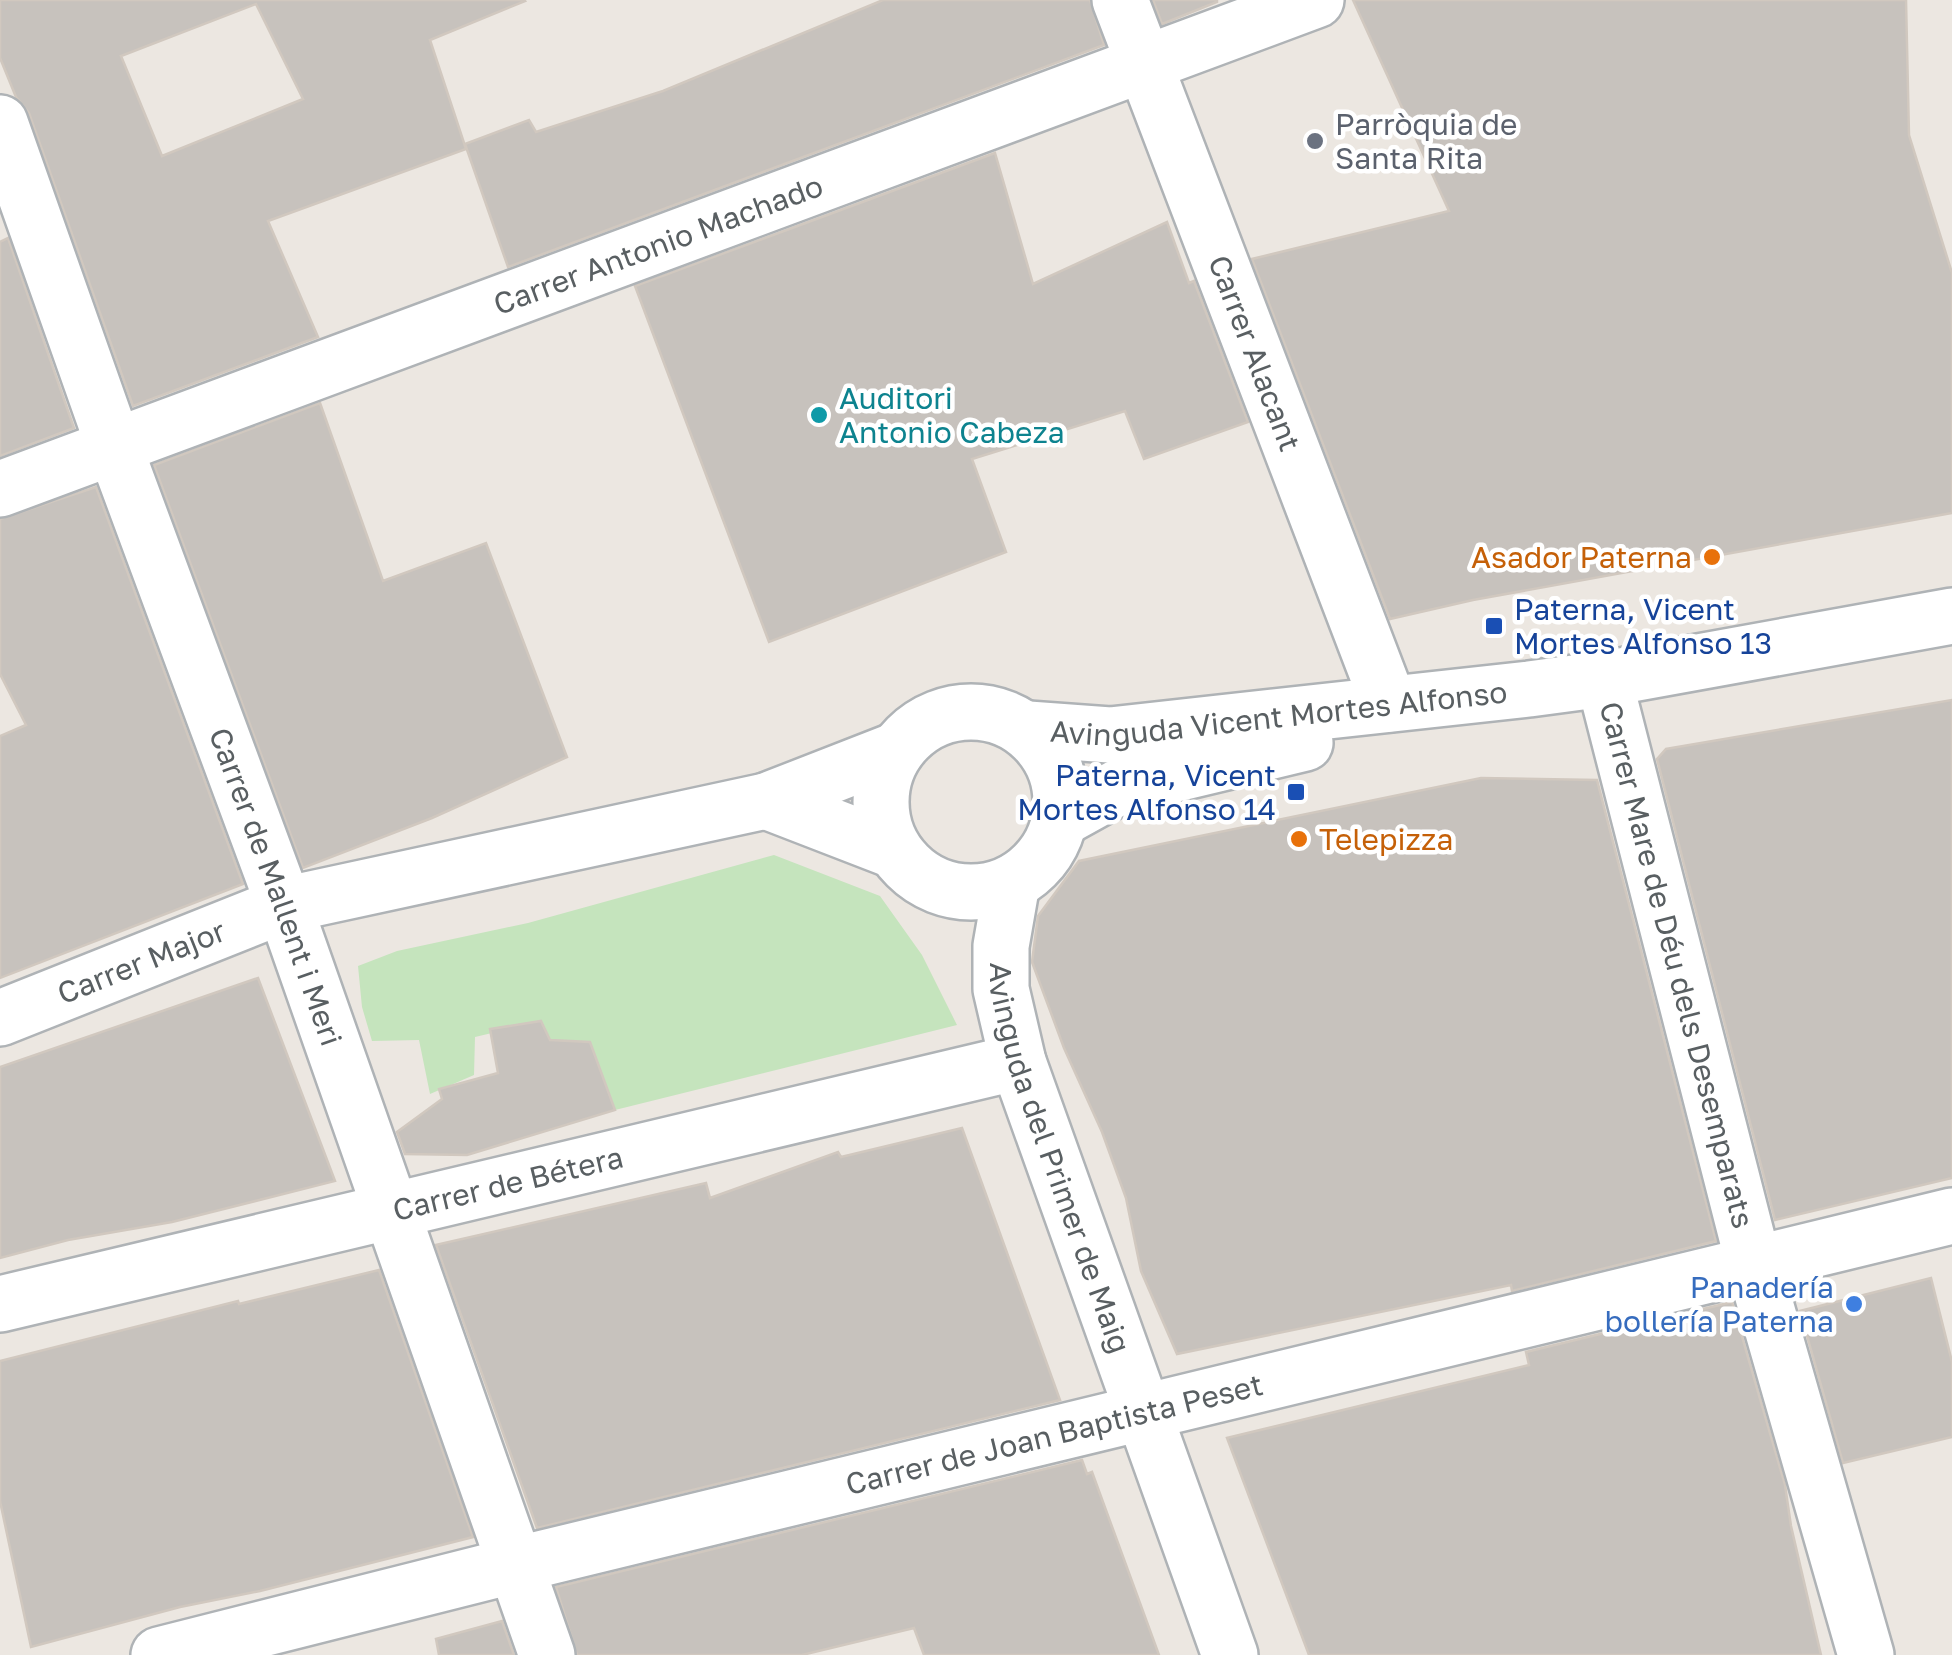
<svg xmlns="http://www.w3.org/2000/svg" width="1952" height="1655" font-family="'Golos Text',sans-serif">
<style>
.green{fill:#c5e4bd}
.building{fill:#c7c2bd;stroke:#d1c8bf;stroke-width:2.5;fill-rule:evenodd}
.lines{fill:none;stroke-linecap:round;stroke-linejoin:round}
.minor-casing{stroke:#afb3b6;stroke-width:60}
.tertiary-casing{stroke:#afb3b6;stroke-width:60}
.minor{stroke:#fff;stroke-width:55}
.tertiary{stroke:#fff;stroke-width:55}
.worship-dot{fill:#6b7280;stroke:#fff;stroke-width:4}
.culture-dot{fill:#0f9aa8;stroke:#fff;stroke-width:4}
.food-dot{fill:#e8710a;stroke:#fff;stroke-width:4}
.transit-dot{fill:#1a4fb4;stroke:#fff;stroke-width:4}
.shop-dot{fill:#3f7fe0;stroke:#fff;stroke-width:4}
.labels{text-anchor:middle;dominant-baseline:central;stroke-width:9;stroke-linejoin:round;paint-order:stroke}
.worship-label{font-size:30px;fill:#5b616d;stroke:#fff;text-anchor:start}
.street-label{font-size:30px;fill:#595f62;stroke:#fff}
.culture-label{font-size:30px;fill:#0d838f;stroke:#fff;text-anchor:start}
.food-label{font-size:30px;fill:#c56008;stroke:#fff;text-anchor:end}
.transit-label{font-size:30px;fill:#164399;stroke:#fff;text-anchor:start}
.shop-label{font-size:30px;fill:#366cbe;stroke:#fff;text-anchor:end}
</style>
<rect width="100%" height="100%" fill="#ece7e1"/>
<polygon class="green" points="774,855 880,896 922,955 957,1025 615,1110 590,1042 550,1040 535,1023 475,1037 474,1075 430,1094 419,1040 372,1041 362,1007 358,966 397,951 528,923"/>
<g class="building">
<path d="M0 0H524L525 1 430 40 466 149 268 221 318 337 133 406 29 113 16 97 0 58ZM256 4 303 99 162 156 121 56Z"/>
<polygon points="883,0 1090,0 1104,45 508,267 465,144 529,120 536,132 663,91"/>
<polygon points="1153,0 1217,0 1217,2 1162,24"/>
<polygon points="1353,0 1906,0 1909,135 1952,273 1952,513 1473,600 1390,619 1252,259 1449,211"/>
<polygon points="995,153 1033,284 1167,222 1189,283 1194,281 1248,422 1144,459 1125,411 972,459 1006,552 769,642 635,286"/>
<polygon points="8,238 74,428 0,456 0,242"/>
<polygon points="320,403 383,581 486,543 567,757 432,818 303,868 154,465"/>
<polygon points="96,487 243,884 0,978 0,736 26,725 0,674 0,519"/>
<polygon points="1952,700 1952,1178 1775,1220 1657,759 1666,749"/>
<polygon points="1481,778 1597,780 1716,1241 1512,1291 1511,1285 1177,1354 1141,1271 1126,1198 1102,1132 1064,1048 1032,962 1038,916 1079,861"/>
<polygon points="258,978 335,1181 172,1222 68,1240 0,1258 0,1067"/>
<polygon points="541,1021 550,1040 590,1042 615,1110 467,1155 405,1154 397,1132 442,1099 439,1089 498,1073 490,1029"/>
<polygon points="962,1128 1060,1400 537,1528 436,1245 706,1183 710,1198 838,1152 841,1157"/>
<polygon points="379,1270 473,1537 260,1591 180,1607 31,1647 0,1501 0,1361 238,1301 239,1304"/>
<polygon points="1931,1278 1952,1362 1952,1437 1843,1463 1800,1311"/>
<polygon points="1732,1302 1785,1485 1791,1526 1821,1655 1309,1655 1227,1438 1529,1365 1526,1352"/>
<polygon points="1082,1460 1087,1474 1092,1472 1159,1655 924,1655 914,1628 802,1655 577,1655 556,1587"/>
<polygon points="502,1621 514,1655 439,1655 436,1639"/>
</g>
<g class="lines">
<g class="minor-casing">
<g id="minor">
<path id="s1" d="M1120 0 1389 704"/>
<path id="s2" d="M0 123 114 446 284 905 547 1655"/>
<path id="s3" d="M0 489 1316 0"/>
<path id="s4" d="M1604 679 1754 1265 1866 1655"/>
<path id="s5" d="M1012 883 1001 946V989L1018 1062 1230 1655"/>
<path id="s6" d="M0 1304 1018 1062"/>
<path id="s7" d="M159 1655 515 1565 1952 1216"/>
</g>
</g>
<g class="tertiary-casing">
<g id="tertiary">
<circle cx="971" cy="802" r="90"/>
<path id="s8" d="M1028 729 1110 735 1529 689 1604 679 1952 616"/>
<polyline points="766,801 893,850"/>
<polyline points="1061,819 1117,788 1305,743"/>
<path id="s9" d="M0 1018 284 905 766 801 894 751"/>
</g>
</g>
<use href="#minor" class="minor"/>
<use href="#tertiary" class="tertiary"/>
</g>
<circle class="worship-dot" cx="1315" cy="141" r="10"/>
<circle class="culture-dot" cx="819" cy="415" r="10"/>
<g class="food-dot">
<circle cx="1712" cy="557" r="10"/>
<circle cx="1299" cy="839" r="10"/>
</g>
<g class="transit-dot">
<rect x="1484" y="616" width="20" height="20" rx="5"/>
<rect x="1286" y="782" width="20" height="20" rx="5"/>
</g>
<circle class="shop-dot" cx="1854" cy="1304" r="10"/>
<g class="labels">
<g class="worship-label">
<text x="1335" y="124">Parròquia de<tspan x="1335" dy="34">Santa Rita</tspan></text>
</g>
<g class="street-label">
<text stroke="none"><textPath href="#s3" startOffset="702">Carrer Antonio Machado</textPath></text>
<text stroke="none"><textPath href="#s1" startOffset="378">Carrer Alacant</textPath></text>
<text stroke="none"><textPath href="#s8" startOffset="252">Avinguda Vicent Mortes Alfonso</textPath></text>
<text stroke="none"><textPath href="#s2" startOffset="812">Carrer de Mallent i Meri</textPath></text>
<text stroke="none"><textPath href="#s9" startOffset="152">Carrer Major</textPath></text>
<text stroke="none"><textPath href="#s4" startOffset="295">Carrer Mare de Déu dels Desemparats</textPath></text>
<text stroke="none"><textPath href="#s5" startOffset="285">Avinguda del Primer de Maig</textPath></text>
<text stroke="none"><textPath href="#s6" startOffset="522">Carrer de Bétera</textPath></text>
<text stroke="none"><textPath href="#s7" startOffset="922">Carrer de Joan Baptista Peset</textPath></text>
</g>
<g class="culture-label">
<text x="839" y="398">Auditori<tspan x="839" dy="34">Antonio Cabeza</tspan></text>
</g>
<g class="food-label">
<text x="1692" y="557">Asador Paterna</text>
<text x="1319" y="839" text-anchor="start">Telepizza</text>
</g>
<g class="transit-label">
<text x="1514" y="609">Paterna, Vicent<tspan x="1514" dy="34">Mortes Alfonso 13</tspan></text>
<text x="1276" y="775" text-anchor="end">Paterna, Vicent<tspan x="1276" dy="34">Mortes Alfonso 14</tspan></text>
</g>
<g class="shop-label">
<text x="1834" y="1287">Panadería<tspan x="1834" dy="34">bollería Paterna</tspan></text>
</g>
</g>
</svg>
